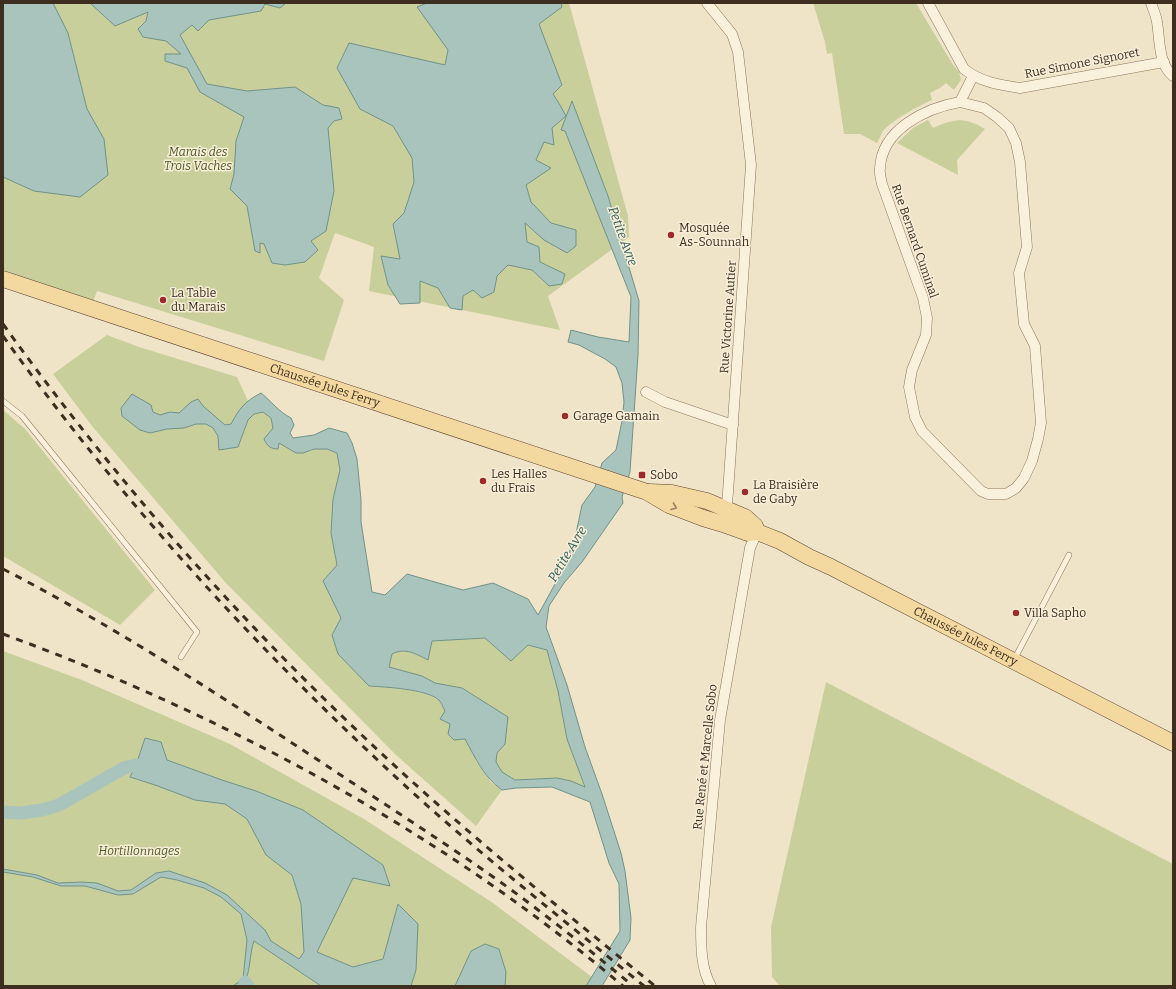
<svg xmlns="http://www.w3.org/2000/svg" width="1176" height="989" font-family="Bitter,serif">
<style>
.green{fill:#c9cf9b}
.water{fill:#a9c4bc;stroke:#6f938a;fill-rule:evenodd}
.lines{fill:none;stroke-linecap:round;stroke-linejoin:round}
.canal{stroke:#a9c4bc;stroke-width:13}
.service-casing{stroke:#8d765c;stroke-width:6}
.minor-casing{stroke:#8d765c;stroke-width:11}
.primary-casing{stroke:#5b4430;stroke-width:17}
.service{stroke:#faf1dc;stroke-width:5}
.minor{stroke:#faf1dc;stroke-width:10}
.primary{stroke:#f3d9a0;stroke-width:16}
.rail{stroke:#3d2e20;stroke-width:3;stroke-dasharray:7 7;stroke-linecap:butt}
.oneway{stroke:#988460}
.poi-dot{fill:#9e2a2b;stroke:#f7eed8;stroke-width:1.5}
.labels{text-anchor:middle;dominant-baseline:central;stroke-width:3;stroke-linejoin:round;paint-order:stroke}
.street-label{font-size:12px;fill:#3d2e20;stroke:#f7eed8}
.park-label{font-size:12px;font-style:italic;fill:#4d5a26;stroke:#f7eed8}
.poi-label{font-size:12px;fill:#3d2e20;stroke:#f7eed8;text-anchor:start}
.water-label{font-size:13px;font-style:italic;fill:#2f5d5a;stroke:#f7eed8}
</style>
<rect width="100%" height="100%" fill="#f0e4c8"/>
<g class="green">
<polygon points="3,3 569,3 628,216 629,237 548,296 560,330 369,291 374,247 335,233 319,278 344,300 324,361 97,291 93,302 3,270"/>
<path d="M813 3H916L953 65 959 72 961 80 954 90 946 83 940 88 930 93 932 100C920 105 891 121 883 131 881 135 879 139 877 143L860 134H844L832 53 827 54 825 42Z"/>
<path d="M928 120 933 128C955 118 965 117 985 129L957 160 958 175 897 143 913 128Z"/>
<polygon points="107,335 139,347 237,377 254,414 263,412 271,418 273,428 279,443 296,453 303,453 314,449 327,449 337,453 340,470 333,499 331,533 337,565 324,581 341,618 332,635 369,686 400,688 426,694 439,700 445,711 450,724 465,738 477,762 491,782 502,790 476,826 396,755 225,582 92,426 53,374"/>
<polygon points="3,410 25,429 155,590 120,625 3,556"/>
<path d="M485 638 511 661 528 645 547 650 558 691 567 739 585 788 571 781 557 778 515 780 502 772 496 762 497 753 505 744 482 701 462 688 435 683 422 676 389 668 392 654C405 647 415 654 428 660L432 641Z"/>
<polygon points="3,651 82,680 230,744 364,819 493,903 604,986 3,986"/>
<polygon points="826,682 1173,864 1173,986 780,986 772,977 771,927"/>
</g>
<g class="water">
<polygon points="3,3 53,3 68,33 87,109 104,139 108,175 80,197 34,191 3,177"/>
<polygon points="90,3 286,3 280,8 265,4 261,11 209,20 198,31 192,25 180,35 207,84 247,91 295,87 323,105 339,108 342,119 334,121 328,128 334,191 326,231 311,241 318,250 305,262 285,265 272,263 264,244 260,243 260,253 255,251 247,206 230,189 234,174 236,141 244,117 200,92 187,68 165,61 165,54 181,54 166,41 143,37 138,29 146,21 148,12 115,26"/>
<polygon points="427,3 561,3 562,7 539,24 562,85 553,94 560,105 566,116 552,128 554,145 544,142 536,160 551,168 526,185 531,202 551,223 576,230 576,246 567,253 544,240 525,223 527,242 539,247 540,262 565,274 562,284 549,286 532,270 508,265 497,276 494,292 482,298 473,290 463,296 462,310 450,308 438,288 420,281 420,303 400,304 388,285 381,256 400,259 393,224 404,213 414,182 412,158 393,126 360,109 337,68 349,43 445,65 448,50 417,7"/>
<path d="M572 101 608 196 639 301 638 355 630 472 622 497 623 503 582 562 564 583 549 606 546 627 567 685 585 747 602 794 621 853 625 871 631 918 630 940 602 986H586L620 931 619 884 609 863 590 802 552 787 516 788 502 790C483 776 476 759 465 739L454 740 448 734 450 724 440 719 445 711C443 707 441 702 439 700 426 689 386 687 369 686L338 654 332 635 341 618 323 581 337 565 331 533 333 499 340 470 337 453 327 449H314L303 453H296L279 443 278 449C271 449 267 446 264 439L273 428 271 418 263 412 254 414 248 420 238 447 219 450 218 436 213 428 206 424H196L184 428 167 429 150 433 140 430 122 416 121 408 132 394 151 405 153 412 160 415 170 412 179 413 191 402 198 399 203 406 225 425 231 424C239 409 245 401 261 393 271 401 279 412 291 418L294 425 290 433 293 438 314 435 329 428 347 433 352 443 357 459 361 500V522L372 592 385 595 407 574 463 590 493 583 528 599 538 615 560 575 575 538 582 505 595 487 602 463 616 450 622 421 624 402 622 383 616 367 605 359 579 345 568 342 571 330 598 337 629 342 631 297 565 131 561 130ZM485 638 511 661 528 645 547 650 558 691 567 739 585 787 571 781 557 778 515 780 502 772 496 762 497 753 505 744 508 717 462 688 435 683 422 676 389 667 392 654C405 647 416 654 428 660L432 641Z"/>
<path d="M145 738 161 742 167 760 222 780 256 791 303 810 383 865 390 886 353 878 317 952 353 967 383 959 398 904 418 924 416 970 411 986H321L254 941C249 954 251 976 242 986H233L243 979 247 940 241 914 221 897 204 888 177 880 161 877 133 894 118 895 85 886H61L33 877 3 872V869L37 875 58 883 81 882 97 883 118 891 131 890 156 873 169 871 205 883 227 895 265 930 271 941 299 959 304 952 301 904 292 875 266 855 247 819 225 804 195 800 155 785 130 777 136 765Z"/>
<polygon points="485,944 499,949 506,972 505,986 455,986 471,951"/>
</g>
<g class="lines">
<g class="canal">
<polyline points="3,812 21,813 42,810 59,805 124,768 136,765 151,770"/>
<polyline points="245,982 248,986"/>
</g>
<g class="service-casing">
<g id="service">
<polyline points="3,401 22,416 197,632 181,657"/>
<polyline points="1015,658 1069,555"/>
</g>
</g>
<g class="minor-casing">
<g id="minor">
<polyline points="707,3 732,34 738,52 751,165 728,492 726,513"/>
<path d="M928 3 964 69C980 82 1000 85 1020 88L1164 62"/>
<path d="M1151 3C1153 9 1156 15 1157 22 1160 39 1158 64 1173 76"/>
<path d="M960 102 984 108 997 117 1009 128 1016 143 1020 162 1027 247 1019 273 1024 324 1035 346 1041 423 1038 439 1032 461 1024 478 1016 488 1006 494H988L981 491 922 431 915 417 909 387 912 370 926 335 927 318 923 298 882 184C881 179 879 173 880 168 882 129 926 108 960 102L973 76"/>
<polyline points="646,392 665,402 733,425"/>
<path d="M711 986C701 969 701 946 701 927L720 720 750 548 757 532"/>
</g>
</g>
<g class="primary-casing">
<g id="primary">
<path id="s1" d="M3 279 647 492 669 505 703 518 723 524 748 533 757 532 780 541 809 557 831 567 1173 743"/>
<polyline points="649,492 672,493 707,501 745,517 755,526 757,532"/>
</g>
</g>
<use href="#service" class="service"/>
<use href="#minor" class="minor"/>
<use href="#primary" class="primary"/>
<g class="rail">
<path d="M3 324C111 474 232 613 366 739 458 826 557 906 655 986"/>
<path d="M3 336C122 502 260 653 411 791 486 859 566 922 644 986"/>
<path d="M3 569C112 625 216 693 318 760 375 798 433 835 489 874 539 909 586 947 633 986"/>
<path d="M3 634C227 716 441 832 623 986"/>
</g>
</g>
<defs><path id="oneway-chevron" d="M-2-3.5L2.5 0L-2 3.5" fill="none" stroke-width="1.6" stroke-linecap="round" stroke-linejoin="round"/></defs>
<use class="oneway" href="#oneway-chevron" transform="translate(674 507) rotate(21)"/>
<g class="poi-dot">
<circle cx="671" cy="235" r="4"/>
<circle cx="163" cy="300" r="4"/>
<circle cx="565" cy="416" r="4"/>
<rect x="638" y="471" width="8" height="8" rx="2"/>
<circle cx="483" cy="481" r="4"/>
<circle cx="745" cy="492" r="4"/>
<circle cx="1016" cy="613" r="4"/>
</g>
<g class="labels">
<g class="street-label">
<text transform="translate(1082 63) rotate(-11)">Rue Simone Signoret</text>
<text transform="translate(915 241) rotate(71)">Rue Bernard Cuminal</text>
<text transform="translate(728 317) rotate(-86)">Rue Victorine Autier</text>
<text stroke="none"><textPath href="#s1" startOffset="339">Chaussée Jules Ferry</textPath></text>
<text stroke="none"><textPath href="#s1" startOffset="1030">Chaussée Jules Ferry</textPath></text>
<text transform="translate(705 757) rotate(-84)">Rue René et Marcelle Sobo</text>
</g>
<g class="park-label">
<text x="198" y="152">Marais des<tspan x="198" dy="14">Trois Vaches</tspan></text>
<text x="139" y="851">Hortillonnages</text>
</g>
<g class="poi-label">
<text x="679" y="228">Mosquée<tspan x="679" dy="14">As-Sounnah</tspan></text>
<text x="171" y="293">La Table<tspan x="171" dy="14">du Marais</tspan></text>
<text x="573" y="416">Garage Gamain</text>
<text x="491" y="474">Les Halles<tspan x="491" dy="14">du Frais</tspan></text>
<text x="650" y="475">Sobo</text>
<text x="753" y="485">La Braisière<tspan x="753" dy="14">de Gaby</tspan></text>
<text x="1024" y="613">Villa Sapho</text>
</g>
<g class="water-label">
<text transform="translate(623 236) rotate(70)">Petite Avre</text>
<text transform="translate(567 554) rotate(-59)">Petite Avre</text>
</g>
</g>
<rect width="1176" height="989" fill="none" stroke="#3d2e20" stroke-width="8"/>
</svg>
